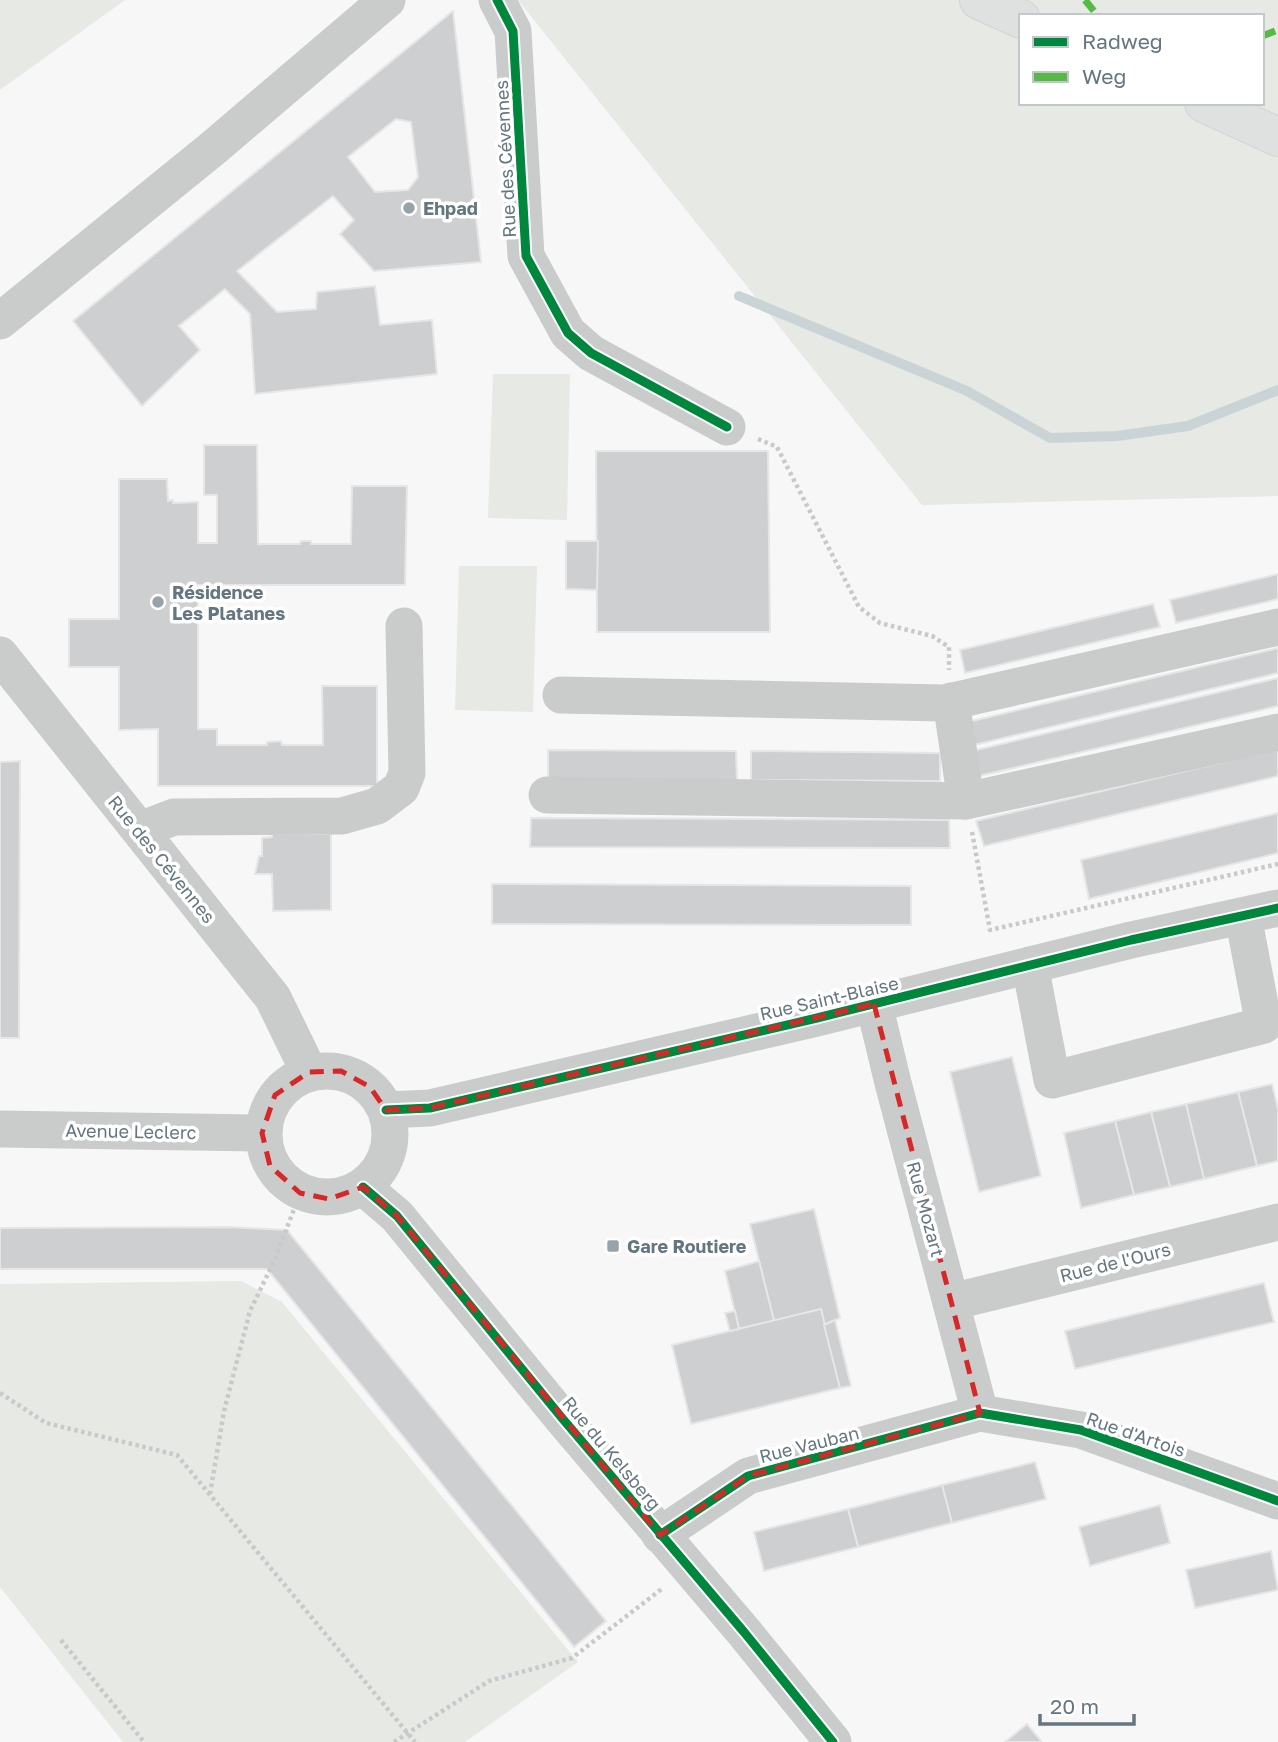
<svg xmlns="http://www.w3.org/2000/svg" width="1278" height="1742" font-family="'Golos Text',sans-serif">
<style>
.green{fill:#e6e9e4;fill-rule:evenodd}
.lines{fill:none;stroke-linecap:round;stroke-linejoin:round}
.stream{stroke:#cad4d6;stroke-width:10}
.building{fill:#cdcfd0;stroke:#e6e6e6;stroke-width:2;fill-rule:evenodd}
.major-casing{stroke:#d3d4d5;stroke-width:40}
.path{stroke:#c8c9ca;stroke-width:4.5;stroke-dasharray:3.5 3.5;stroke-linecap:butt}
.minor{stroke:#cacccc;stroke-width:37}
.major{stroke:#dfe0e0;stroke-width:38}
.quiet{stroke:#58b947;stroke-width:7;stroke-dasharray:14 7;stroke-linecap:butt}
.cycleway-casing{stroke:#fff;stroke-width:13}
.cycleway{stroke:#00873e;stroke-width:9}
.marked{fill:none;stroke:#d62828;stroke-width:5;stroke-dasharray:14 9;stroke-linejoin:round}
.poi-dot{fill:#97a3aa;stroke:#fff;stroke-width:2.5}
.labels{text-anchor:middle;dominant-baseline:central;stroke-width:7;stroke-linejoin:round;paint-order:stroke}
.street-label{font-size:18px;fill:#647680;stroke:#fff}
.poi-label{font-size:18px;font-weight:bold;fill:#647680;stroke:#fff;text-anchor:start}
</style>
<rect width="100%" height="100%" fill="#f7f7f7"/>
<g class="green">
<polygon points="0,0 125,0 0,90"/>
<path d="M518 0H1278V496L922 505ZM1021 16H1262V103H1021Z"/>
<polygon points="493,374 570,374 567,520 488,518"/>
<polygon points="459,566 537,566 533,712 455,710"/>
<polygon points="241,1281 282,1302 578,1662 465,1742 123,1742 0,1587 0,1284"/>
</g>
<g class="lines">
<polyline class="stream" points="739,296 967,391 1050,438 1117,436 1188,426 1278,390"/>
</g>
<g class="building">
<path d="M453 11 481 262 374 271 340 234 354 220 333 196 237 271 277 312 316 309 317 292 375 286 380 325 432 320 437 374 255 394 250 314 225 289 179 326 200 350 142 406 73 321ZM396 119 411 122 418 177 408 190 375 192 348 157Z"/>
<polygon points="204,445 257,445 258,544 300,544 301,541 311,541 311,544 351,544 352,486 407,486 405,585 198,585 198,729 217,729 217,745 267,745 267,742 281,741 282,745 323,745 322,686 377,686 377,786 158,786 158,729 119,730 119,667 69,667 69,619 119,619 119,479 167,479 168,501 173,500 173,503 198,502 198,543 217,543 217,495 204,495"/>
<polygon points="596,451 768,451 770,632 597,632"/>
<polygon points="566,541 598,541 597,590 566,589"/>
<polygon points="1278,574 1278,599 1176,623 1170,600"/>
<polygon points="1153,604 1160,627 965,673 960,650"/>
<polygon points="1278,648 1278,673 974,745 968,722"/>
<polygon points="1278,678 1278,706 979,776 972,751"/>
<polygon points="1278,749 1278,776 984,846 976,821"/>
<polygon points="548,750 736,751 737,780 548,780"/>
<polygon points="751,751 940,753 940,781 751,780"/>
<polygon points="20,761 19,1038 0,1038 0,762"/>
<polygon points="1278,813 1278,853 1089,899 1081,860"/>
<polygon points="531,818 949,820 950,848 530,847"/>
<polygon points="272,834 331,834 331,910 273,911 272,874 255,874 259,856 262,856 262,838 272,837"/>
<polygon points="492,884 911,886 911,925 492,924"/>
<polygon points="1012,1057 1041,1176 979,1192 950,1072"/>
<polygon points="1272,1084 1278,1109 1278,1161 1257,1166 1238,1092"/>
<polygon points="1238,1092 1257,1166 1204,1179 1186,1104"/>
<polygon points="1186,1104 1204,1179 1170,1187 1151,1112"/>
<polygon points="1151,1112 1170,1187 1134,1195 1115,1121"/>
<polygon points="1115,1121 1134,1195 1081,1208 1064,1133"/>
<polygon points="814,1209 840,1318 824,1325 821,1309 774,1321 750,1224"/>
<polygon points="229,1227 287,1230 606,1621 574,1647 267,1269 0,1269 0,1228"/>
<polygon points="759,1261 774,1321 739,1329 725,1271"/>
<polygon points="1264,1283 1274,1322 1075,1369 1065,1331"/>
<polygon points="821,1309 840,1388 691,1424 672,1345"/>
<polygon points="735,1311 739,1329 730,1331 725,1313"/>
<polygon points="835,1320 851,1386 840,1388 824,1325"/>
<polygon points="1035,1462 1046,1499 952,1523 942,1485"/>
<polygon points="942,1485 952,1523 858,1547 848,1509"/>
<polygon points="1160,1505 1170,1543 1090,1566 1079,1527"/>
<polygon points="848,1509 858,1547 764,1571 754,1532"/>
<polygon points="1271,1551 1278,1590 1195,1608 1186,1570"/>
<polygon points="1027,1724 1042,1742 1005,1742"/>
</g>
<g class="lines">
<g class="major-casing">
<g id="major">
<polyline points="979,0 1021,19"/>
<polyline points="1204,103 1278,137"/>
</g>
</g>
<g class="path">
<polyline points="758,439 777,447 859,607 880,623 932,636 949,647 949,670"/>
<polyline points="972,832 990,930 1278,864"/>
<polyline points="0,1393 46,1423 177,1455 415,1742"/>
<polyline points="210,1494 224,1411 250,1311 276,1257 300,1193"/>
<polyline points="61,1640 144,1742"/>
<polyline points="394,1742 489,1681 572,1658 663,1588"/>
</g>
<g class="minor">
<polyline points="497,0 513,31 526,256 568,333 591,353 727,427"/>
<polyline points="0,321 212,149 387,0"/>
<polyline points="0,655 273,998 309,1072"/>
<polyline points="561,695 944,703 1278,627"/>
<polyline points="951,701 966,801"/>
<polyline points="547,795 966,801 1278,732"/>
<polyline points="140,830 174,817 342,816 377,806 401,788 407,773 404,626"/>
<polyline points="1030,965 1052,1080 1264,1025 1243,916"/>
<polyline points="874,1004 893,1083 980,1413"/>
<circle cx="327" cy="1134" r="63"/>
<polyline points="386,1110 430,1108 817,1018 1131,940 1278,908"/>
<polyline points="0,1129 262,1133"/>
<polyline points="363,1187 397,1216 562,1418 744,1632 833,1742"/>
<polyline points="951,1302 1278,1222"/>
<polyline points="660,1535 748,1476 980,1413 1081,1430 1278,1501"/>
</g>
<use href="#major" class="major"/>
<g class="quiet">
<polyline points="1085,0 1098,16"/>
<polyline points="1262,36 1278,30"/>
</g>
<g class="cycleway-casing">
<g id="cycleway">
<polyline points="497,0 513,31 526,256 568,333 591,353 727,427"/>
<polyline points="386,1110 430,1108 817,1018 1131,940 1278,908"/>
<polyline points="363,1187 397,1216 562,1418 744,1632 833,1742"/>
<polyline points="660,1535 748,1476 980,1413 1081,1430 1278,1501"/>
</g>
</g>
<use href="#cycleway" class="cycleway"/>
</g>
<path class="marked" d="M874 1004 980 1413 748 1476 660 1535 397 1216 363 1187 329 1199 300 1193 270 1166 262 1133 275 1095 309 1072 341 1071 370 1087 386 1110 430 1108Z"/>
<g class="poi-dot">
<circle cx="409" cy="208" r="7"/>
<circle cx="158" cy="602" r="7"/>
<rect x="606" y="1239" width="14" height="14" rx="3.5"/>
</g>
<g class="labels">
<g class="street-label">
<text transform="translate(505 159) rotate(-93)">Rue des Cévennes</text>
<text transform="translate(162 859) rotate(51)">Rue des Cévennes</text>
<text transform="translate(829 998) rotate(-13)">Rue Saint-Blaise</text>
<text transform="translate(131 1131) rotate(1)">Avenue Leclerc</text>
<text transform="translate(926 1209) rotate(75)">Rue Mozart</text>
<text transform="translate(1115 1262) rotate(-14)">Rue de l'Ours</text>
<text transform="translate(1136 1434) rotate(19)">Rue d'Artois</text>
<text transform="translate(809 1444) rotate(-14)">Rue Vauban</text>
<text transform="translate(612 1453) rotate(50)">Rue du Kelsberg</text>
</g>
<g class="poi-label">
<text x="423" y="208">Ehpad</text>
<text x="172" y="592">Résidence<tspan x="172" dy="21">Les Platanes</tspan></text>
<text x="627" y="1246">Gare Routiere</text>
</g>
</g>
<rect x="1019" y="14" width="245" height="91" fill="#ffffff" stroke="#c1c8cc" stroke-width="2"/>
<rect x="1033" y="37" width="35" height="10" fill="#00873e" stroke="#c1c8cc" stroke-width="2"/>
<text x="1082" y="49" font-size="21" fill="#647680">Radweg</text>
<rect x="1033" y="72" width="35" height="10" fill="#58b947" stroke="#c1c8cc" stroke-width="2"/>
<text x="1082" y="84" font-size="21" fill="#647680">Weg</text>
<path d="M1040 1714v10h94v-10" fill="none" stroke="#647680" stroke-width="3.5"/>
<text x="1050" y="1714" font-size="21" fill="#647680" stroke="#ffffff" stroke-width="5" paint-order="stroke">20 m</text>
</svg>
